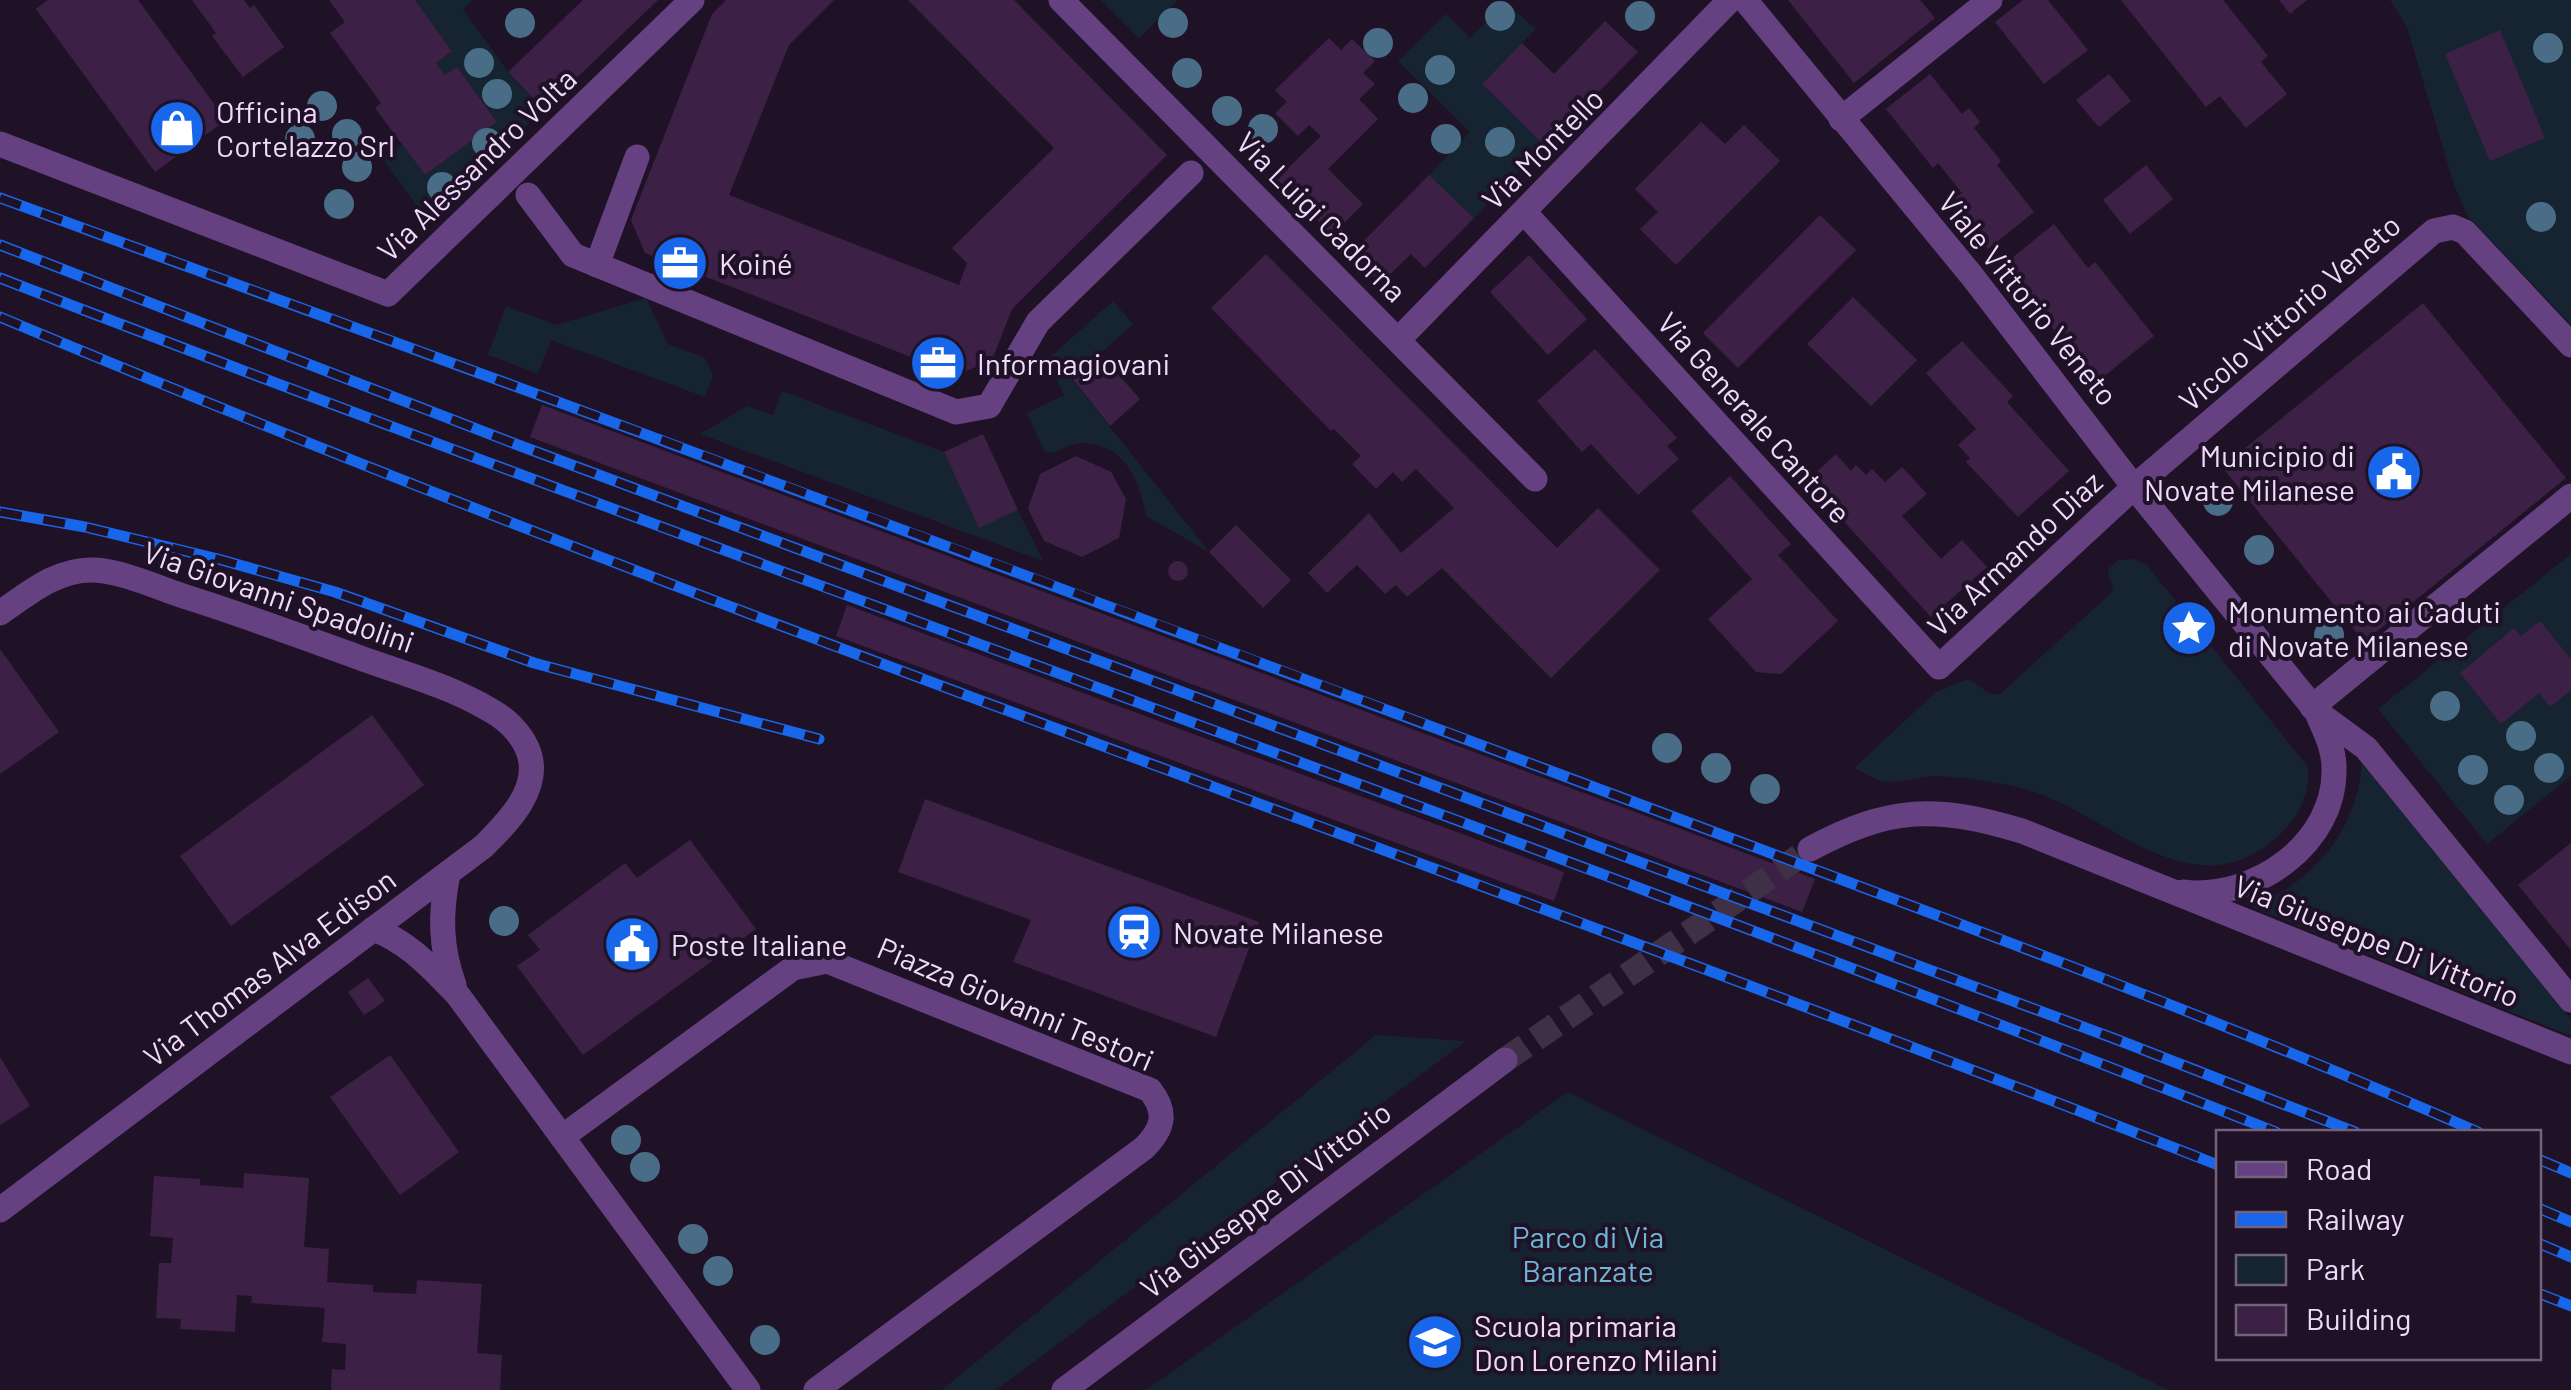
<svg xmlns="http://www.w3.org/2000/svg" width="2571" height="1390" font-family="Barlow,sans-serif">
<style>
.green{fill:#162330}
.building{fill:#3c2046}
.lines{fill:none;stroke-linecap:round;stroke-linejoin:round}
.minor-tunnel{stroke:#3f3046;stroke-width:25;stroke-dasharray:25 12;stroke-linecap:butt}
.minor{stroke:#664181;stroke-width:25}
.rail-casing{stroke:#1866ea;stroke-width:11}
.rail{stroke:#201226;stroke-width:8;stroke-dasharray:22;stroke-linecap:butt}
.tree{fill:#4a6d87}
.labels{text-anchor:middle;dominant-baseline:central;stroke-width:8;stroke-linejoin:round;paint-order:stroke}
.poi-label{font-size:30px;fill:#f0dbfc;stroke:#201226;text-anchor:start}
.street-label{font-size:30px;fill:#f0dbfc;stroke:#201226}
.park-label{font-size:30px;fill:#6cb8d6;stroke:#201226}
</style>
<rect width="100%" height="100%" fill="#201226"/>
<g class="green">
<polygon points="415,0 473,0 463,9 508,72 544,109 427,220 383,159 402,145 425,175 497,122 457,67 445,75 436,63 452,51"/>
<polygon points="1101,0 1178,0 1139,38"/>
<polygon points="2390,0 2571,0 2571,325 2467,215 2453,182 2407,27"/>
<polygon points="1506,3 1536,29 1482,84 1545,146 1474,218 1429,175 1470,132 1398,61 1446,14 1470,38"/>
<polygon points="646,298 668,344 705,358 713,376 705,397 551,340 538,374 488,355 506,306 556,325"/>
<path d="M1113 301 1133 324 1072 379 1209 552 1146 516C1141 482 1124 443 1083 443 1068 442 1059 455 1045 452L1027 413 1064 395 1047 360Z"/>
<polygon points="782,391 944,452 979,527 1018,510 1043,561 700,434 747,406 773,415"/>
<polygon points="2571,554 2571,776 2487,844 2378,709"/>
<path d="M2134 559 2147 565 2308 767C2310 797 2297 820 2275 839 2187 915 2102 805 2017 787 1990 781 1962 777 1934 776 1918 776 1897 785 1882 781 1872 778 1863 772 1854 768L1936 692 1969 679 1990 694H2000L2111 593 2113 586 2108 575 2109 568 2118 560Z"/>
<path d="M2362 763 2571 1019V1036L2252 907C2314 882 2357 830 2362 763Z"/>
<polygon points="1376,1035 1466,1041 996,1390 942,1390"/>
<polygon points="1568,1092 2168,1390 1146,1390"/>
</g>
<g class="building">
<polygon points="48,0 138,0 226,120 155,172 36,9"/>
<polygon points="192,0 244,0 250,8 254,5 284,47 243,77 212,36 216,33"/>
<polygon points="329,0 415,0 452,51 436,63 445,75 457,67 497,122 425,175 375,108 381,103 330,33 345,22"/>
<polygon points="583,0 658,0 544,109 508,72"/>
<polygon points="726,0 834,0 789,45 729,195 959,285 967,263 952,248 1054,148 908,0 1014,0 1167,155 1012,309 992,360 957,375 645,253 631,220 712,14"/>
<polygon points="1788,0 1920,0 1935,18 1854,83"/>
<polygon points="2023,0 2048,0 2088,50 2044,84 1995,22"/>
<polygon points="2121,0 2223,0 2268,56 2261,62 2287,94 2246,128 2220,96 2206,107"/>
<polygon points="2279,0 2307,0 2290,14"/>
<polygon points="1605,21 1638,52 1545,146 1482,84 1522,43 1554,74"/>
<polygon points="2500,30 2545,138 2490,161 2445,54"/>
<polygon points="1329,38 1341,50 1352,39 1375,61 1363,73 1375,84 1359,99 1378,119 1328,169 1363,204 1332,235 1277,179 1321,136 1309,125 1298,136 1275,113 1287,102 1275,90"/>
<polygon points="1930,74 1962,114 1969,108 1980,122 1974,128 2001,161 1997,165 2034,212 1988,249 1950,201 1962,193 1938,163 1933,168 1886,109"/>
<polygon points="2109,74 2131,101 2099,127 2076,100"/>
<polygon points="1701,122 1725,144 1744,125 1780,161 1676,265 1640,229 1658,212 1635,189"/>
<polygon points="2146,165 2173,199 2130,234 2103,200"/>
<polygon points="1429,175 1474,218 1425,268 1411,254 1380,284 1351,254"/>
<polygon points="1820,215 1856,250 1738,368 1703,333"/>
<polygon points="2054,224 2088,268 2095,262 2154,336 2097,382 2002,266"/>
<polygon points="1266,254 1557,548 1598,508 1660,570 1551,678 1442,568 1407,597 1396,585 1385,594 1357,565 1327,593 1308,573 1369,513 1401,553 1454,508 1416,469 1402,482 1393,472 1376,489 1352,464 1361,456 1334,429 1331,431 1211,308"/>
<polygon points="1529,255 1587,319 1548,355 1490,292"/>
<polygon points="1853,297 1917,360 1871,406 1807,344"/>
<polygon points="2423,303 2566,478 2364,642 2222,467"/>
<polygon points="1962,341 2013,396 2007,402 2069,471 2018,517 1966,462 1970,458 1958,445 1976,429 1926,373"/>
<polygon points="1595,349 1677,438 1667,446 1679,459 1638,495 1591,444 1582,452 1537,401"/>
<polygon points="1099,353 1140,399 1110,426 1072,378"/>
<polygon points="542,405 1815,879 1802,912 530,437"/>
<polygon points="983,434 1018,510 979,528 944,452"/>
<polygon points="1836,454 1851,471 1856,465 1866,475 1872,469 1885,482 1902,467 1927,494 1902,516 1941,559 1962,540 1987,567 1931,617 1807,481"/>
<polygon points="1076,456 1111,472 1126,499 1119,538 1082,557 1044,541 1028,509 1040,474"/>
<polygon points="1730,476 1791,544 1778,555 1838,621 1781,674 1756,672 1708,619 1752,579 1691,511"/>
<polygon points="1236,525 1291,580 1263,608 1209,552"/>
<circle cx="1178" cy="571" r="10"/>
<polygon points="847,605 1564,872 1554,901 836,636"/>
<polygon points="2540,621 2571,659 2571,690 2550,707 2539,693 2501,724 2460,673 2514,628 2521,636"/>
<polygon points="0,649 59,732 0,774"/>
<polygon points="372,715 424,785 231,926 180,856"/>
<polygon points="925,799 1259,922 1216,1037 1013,962 1031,920 898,872"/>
<polygon points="690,840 756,929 583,1055 517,966 540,950 528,935 625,863 637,878"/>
<polygon points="2571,843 2571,950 2518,885"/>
<polygon points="368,978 385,1001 364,1015 348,992"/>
<polygon points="390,1055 459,1152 400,1195 330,1097"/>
<polygon points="0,1057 30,1106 0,1125"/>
<polygon points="244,1173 309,1178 304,1247 329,1249 327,1282 373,1285 373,1292 416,1294 417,1280 482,1284 477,1353 502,1355 500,1390 331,1390 332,1369 345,1370 346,1344 322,1342 325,1308 251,1303 252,1296 237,1295 235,1332 180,1329 181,1319 156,1318 159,1263 171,1263 173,1238 150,1236 154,1176 200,1179 200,1185 243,1188"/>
</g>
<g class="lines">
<polyline class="minor-tunnel" points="1505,1060 1810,849"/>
<g class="minor">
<polyline points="1061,0 1535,479"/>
<polyline points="1745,0 1972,276 2134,487 2317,712 2366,748 2571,1000"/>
<polyline points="1841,119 1990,0"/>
<polyline points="0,144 388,294 692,0"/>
<polyline points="528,195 573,255 956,412 989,406 1038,322 1191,173"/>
<polyline points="1524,212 1939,667 2134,487 2434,231 2453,227 2465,232 2571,345"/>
<polyline points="597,265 637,157"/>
<polyline points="1398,340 1730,0"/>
<path d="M0 613C29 593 58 568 95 570 124 572 156 587 183 596 244 615 303 637 363 659 406 674 451 687 490 710 505 718 520 732 527 748 544 786 509 821 484 846L0 1210"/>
<polyline points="2312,707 2571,496"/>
<path d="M1810 849C1890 806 1936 805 2022 831L2571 1052"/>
<path d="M448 873C440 914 440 946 454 985"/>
<path d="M2183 892C2254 901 2337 843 2334 767 2334 749 2325 731 2318 715"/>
<path d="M373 929C409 942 431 968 457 994L748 1390"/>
<path d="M562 1137 793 968 827 961 1150 1090C1168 1113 1163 1129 1144 1148L816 1390"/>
<polyline points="1064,1390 1505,1060"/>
</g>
<g class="rail-casing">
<g id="rail">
<path d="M0 198C517 386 1033 576 1548 770 1859 887 2174 999 2478 1132"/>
<polyline points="0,245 518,445 2118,1040 2355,1132"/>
<path d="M0 278C756 569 1522 835 2276 1132"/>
<path d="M0 317C730 623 1481 876 2218 1165"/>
<polyline points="0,512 85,527 218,559 335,592 534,663 819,739"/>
<polyline points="2538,1159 2571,1173"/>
<polyline points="2538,1208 2571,1222"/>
<polyline points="2538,1243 2571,1257"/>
<polyline points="2538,1293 2571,1306"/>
</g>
</g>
<use href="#rail" class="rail"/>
</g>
<g class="tree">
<circle cx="1500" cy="16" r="15"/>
<circle cx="1640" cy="16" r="15"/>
<circle cx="520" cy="23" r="15"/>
<circle cx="1173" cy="23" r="15"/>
<circle cx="1378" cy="43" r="15"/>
<circle cx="2548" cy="48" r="15"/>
<circle cx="479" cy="63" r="15"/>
<circle cx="1440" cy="70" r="15"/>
<circle cx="1187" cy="73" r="15"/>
<circle cx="497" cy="94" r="15"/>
<circle cx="1413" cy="98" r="15"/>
<circle cx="322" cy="106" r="15"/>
<circle cx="1227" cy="111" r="15"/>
<circle cx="1263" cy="129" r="15"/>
<circle cx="347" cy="134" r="15"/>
<circle cx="300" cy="139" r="15"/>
<circle cx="1446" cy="139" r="15"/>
<circle cx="1500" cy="142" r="15"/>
<circle cx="487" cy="143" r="15"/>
<circle cx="357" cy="167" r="15"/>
<circle cx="442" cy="187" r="15"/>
<circle cx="339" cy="204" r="15"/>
<circle cx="2541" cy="217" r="15"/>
<circle cx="2218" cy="501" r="15"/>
<circle cx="2259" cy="550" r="15"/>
<circle cx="2329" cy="635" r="15"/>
<circle cx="2445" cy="706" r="15"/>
<circle cx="2521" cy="736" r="15"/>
<circle cx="1667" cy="748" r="15"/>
<circle cx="1716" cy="768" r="15"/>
<circle cx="2549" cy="768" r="15"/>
<circle cx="2473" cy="770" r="15"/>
<circle cx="1765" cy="789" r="15"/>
<circle cx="2509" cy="800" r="15"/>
<circle cx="504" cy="921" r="15"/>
<circle cx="626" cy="1140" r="15"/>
<circle cx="645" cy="1167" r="15"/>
<circle cx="693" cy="1239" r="15"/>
<circle cx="718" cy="1271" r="15"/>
<circle cx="765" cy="1340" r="15"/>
</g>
<defs>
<g id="shop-disc" transform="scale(2.875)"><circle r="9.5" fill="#1866ea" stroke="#201226"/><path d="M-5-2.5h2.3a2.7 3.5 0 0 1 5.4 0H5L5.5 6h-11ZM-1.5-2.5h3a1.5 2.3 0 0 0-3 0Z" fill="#fff"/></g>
<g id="office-disc" transform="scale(2.875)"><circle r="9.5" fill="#1866ea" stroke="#201226"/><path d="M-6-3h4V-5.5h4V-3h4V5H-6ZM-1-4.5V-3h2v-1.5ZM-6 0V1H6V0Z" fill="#fff"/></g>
<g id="civic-disc" transform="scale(2.875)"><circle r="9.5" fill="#1866ea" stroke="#201226"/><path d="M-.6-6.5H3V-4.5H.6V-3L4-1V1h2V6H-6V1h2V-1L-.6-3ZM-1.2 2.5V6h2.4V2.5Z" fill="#fff"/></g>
<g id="sight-disc" transform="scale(2.875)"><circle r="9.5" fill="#1866ea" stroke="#201226"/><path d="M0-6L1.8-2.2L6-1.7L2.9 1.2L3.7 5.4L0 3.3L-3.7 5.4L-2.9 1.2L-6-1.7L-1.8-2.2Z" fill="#fff"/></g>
<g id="station-disc" transform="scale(2.875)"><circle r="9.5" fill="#1866ea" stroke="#201226"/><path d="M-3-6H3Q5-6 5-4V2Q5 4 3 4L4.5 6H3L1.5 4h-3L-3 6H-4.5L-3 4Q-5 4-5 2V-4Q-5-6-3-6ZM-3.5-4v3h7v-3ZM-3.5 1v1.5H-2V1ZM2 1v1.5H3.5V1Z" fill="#fff"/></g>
<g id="school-disc" transform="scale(2.875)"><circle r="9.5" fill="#1866ea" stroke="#201226"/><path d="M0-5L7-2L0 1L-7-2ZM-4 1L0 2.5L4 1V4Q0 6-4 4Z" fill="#fff"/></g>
</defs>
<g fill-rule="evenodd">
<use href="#shop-disc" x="177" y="128"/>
<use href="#office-disc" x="680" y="263"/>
<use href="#office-disc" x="938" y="363"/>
<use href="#civic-disc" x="2394" y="472"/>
<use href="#sight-disc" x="2189" y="628"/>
<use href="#station-disc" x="1134" y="932"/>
<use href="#civic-disc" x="632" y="944"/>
<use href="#school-disc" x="1435" y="1342"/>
</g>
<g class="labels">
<g class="poi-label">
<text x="216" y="111">Officina<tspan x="216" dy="34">Cortelazzo Srl</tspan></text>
<text x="719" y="263">Koiné</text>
<text x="977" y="363">Informagiovani</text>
<text x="2355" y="455" text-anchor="end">Municipio di<tspan x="2355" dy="34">Novate Milanese</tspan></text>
<text x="2228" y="611">Monumento ai Caduti<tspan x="2228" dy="34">di Novate Milanese</tspan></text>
<text x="1173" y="932">Novate Milanese</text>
<text x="671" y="944">Poste Italiane</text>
<text x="1474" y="1325">Scuola primaria<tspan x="1474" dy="34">Don Lorenzo Milani</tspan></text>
</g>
<g class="street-label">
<text transform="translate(1542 148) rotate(-45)">Via Montello</text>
<text transform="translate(476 164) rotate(-44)">Via Alessandro Volta</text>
<text transform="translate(1322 216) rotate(45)">Via Luigi Cadorna</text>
<text transform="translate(2029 298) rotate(51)">Viale Vittorio Veneto</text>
<text transform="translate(2289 312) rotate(-41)">Vicolo Vittorio Veneto</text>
<text transform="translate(1755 417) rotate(48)">Via Generale Cantore</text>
<text transform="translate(2014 553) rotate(-43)">Via Armando Diaz</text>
<text transform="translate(279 596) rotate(19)">Via Giovanni Spadolini</text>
<text transform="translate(2377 940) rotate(22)">Via Giuseppe Di Vittorio</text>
<text transform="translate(269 967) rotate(-37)">Via Thomas Alva Edison</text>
<text transform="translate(1016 1003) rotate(23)">Piazza Giovanni Testori</text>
<text transform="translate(1265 1199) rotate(-37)">Via Giuseppe Di Vittorio</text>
</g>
<g class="park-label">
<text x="1588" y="1236">Parco di Via<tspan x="1588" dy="34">Baranzate</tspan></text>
</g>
</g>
<rect x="2216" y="1130" width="325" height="230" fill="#201226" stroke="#73627c" stroke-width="2.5"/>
<rect x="2236" y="1162" width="50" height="15" fill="#664181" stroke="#73627c" stroke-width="2.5"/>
<text x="2306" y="1180" font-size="30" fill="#f0dbfc">Road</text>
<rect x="2236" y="1212" width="50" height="15" fill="#1866ea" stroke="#73627c" stroke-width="2.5"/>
<text x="2306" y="1230" font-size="30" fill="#f0dbfc">Railway</text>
<rect x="2236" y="1255" width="50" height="30" fill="#162330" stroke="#73627c" stroke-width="2.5"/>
<text x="2306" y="1280" font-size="30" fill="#f0dbfc">Park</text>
<rect x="2236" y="1305" width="50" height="30" fill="#3c2046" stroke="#73627c" stroke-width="2.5"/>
<text x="2306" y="1330" font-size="30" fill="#f0dbfc">Building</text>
</svg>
